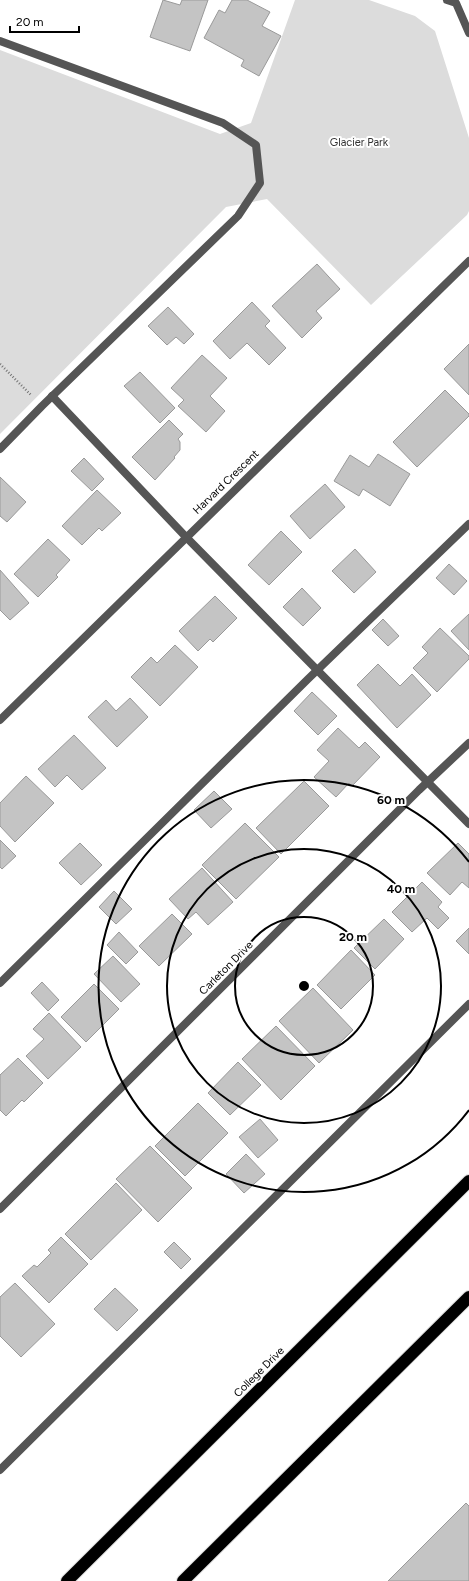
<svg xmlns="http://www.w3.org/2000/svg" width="469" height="1581" font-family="Figtree,sans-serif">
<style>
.green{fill:#dcdcdc}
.building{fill:#c4c4c4;stroke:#999}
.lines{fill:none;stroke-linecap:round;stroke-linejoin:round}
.motorway-casing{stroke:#dbdbdb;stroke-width:14}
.path{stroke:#777;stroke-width:2.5;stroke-dasharray:1 2;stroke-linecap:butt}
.service{stroke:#555;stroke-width:8}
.minor{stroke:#555;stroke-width:8}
.motorway{stroke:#000;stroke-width:12}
.ring{fill:none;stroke:#000;stroke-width:2}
.labels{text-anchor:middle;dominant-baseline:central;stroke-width:4;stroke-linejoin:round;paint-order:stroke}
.park-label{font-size:11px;fill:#333;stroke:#fff}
.street-label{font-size:11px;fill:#000;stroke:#fff}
.centre{fill:#000;stroke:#fff;stroke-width:2}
.ring-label{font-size:12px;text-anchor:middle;font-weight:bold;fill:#000;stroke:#fff;stroke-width:4;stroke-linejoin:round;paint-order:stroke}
</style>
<rect width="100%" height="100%" fill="#fff"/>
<polygon class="green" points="295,0 369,0 415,16 435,31 469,138 469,211 467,215 371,305 267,199 226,207 0,434 0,50 220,134 251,123"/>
<g class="building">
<polygon points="163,0 180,5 182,0 208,0 190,51 150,37"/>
<polygon points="232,0 247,0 270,12 262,26 281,36 259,76 241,66 244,60 204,38 219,10 225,13"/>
<polygon points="317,264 340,289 316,311 322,318 302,338 272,306"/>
<polygon points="252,302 270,321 265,326 286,348 269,365 247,343 230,359 213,341"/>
<polygon points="168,307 194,334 184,344 176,337 167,345 148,326"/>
<polygon points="469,344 469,395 444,369"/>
<polygon points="202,355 227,378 210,396 225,411 206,432 178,406 184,400 171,388"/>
<polygon points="140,372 175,408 160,423 124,386"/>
<polygon points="445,390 469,414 469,416 417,467 393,442"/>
<polygon points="169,420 183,434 178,439 180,442 180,450 174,457 175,458 155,480 132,457"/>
<polygon points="378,454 410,474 390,506 363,489 359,496 334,481 350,455 369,467"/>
<polygon points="84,458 104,479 92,491 71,471"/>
<polygon points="0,477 26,502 7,522 0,516"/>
<polygon points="325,484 345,507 310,539 290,516"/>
<polygon points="97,490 121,513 102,531 99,528 82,545 62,526"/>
<polygon points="281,531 302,552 269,585 248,565"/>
<polygon points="48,539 70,560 56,575 58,577 38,597 14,574"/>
<polygon points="355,549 376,572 354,593 332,571"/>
<polygon points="449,564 467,581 454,595 436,578"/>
<polygon points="0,570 29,603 10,620 0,610"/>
<polygon points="302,588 321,608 303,626 283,607"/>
<polygon points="215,596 237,618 213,642 210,639 198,651 179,631"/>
<polygon points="469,614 469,650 451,631"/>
<polygon points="383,619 399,636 388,646 372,630"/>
<polygon points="440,628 469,656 469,659 437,692 413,668 428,653 422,647"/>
<polygon points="175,645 198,667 160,706 131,677 151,657 157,663"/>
<polygon points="378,664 400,686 412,674 431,695 397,728 357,685"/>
<polygon points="312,692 337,716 318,735 294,711"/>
<polygon points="130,698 148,717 117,747 88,717 106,700 116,711"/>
<polygon points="338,728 359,748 365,742 380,757 352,786 349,783 336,797 314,777 329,761 317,750"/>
<polygon points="74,735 106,768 82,790 67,775 55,787 38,769"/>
<polygon points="26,776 54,803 15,842 0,826 0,803"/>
<polygon points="304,781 329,806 281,854 256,828"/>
<polygon points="214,791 232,809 211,828 194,810"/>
<polygon points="245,823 279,857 236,899 202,865"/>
<polygon points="0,840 16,856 2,869 0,867"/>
<polygon points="80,843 102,865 81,885 59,863"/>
<polygon points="458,843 469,854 469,888 462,882 450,895 427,873"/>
<polygon points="202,868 233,902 208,925 196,912 188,919 169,899"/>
<polygon points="422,882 442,902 438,907 449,918 438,929 427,918 412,932 392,912"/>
<polygon points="114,891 132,909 116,924 99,907"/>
<polygon points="172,914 192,934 159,966 139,946"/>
<polygon points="384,919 404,939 375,969 354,948"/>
<polygon points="469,928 469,954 456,941"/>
<polygon points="119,932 138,952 126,964 107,945"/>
<polygon points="351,950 375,975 341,1009 317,985"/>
<polygon points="113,956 140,984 121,1002 94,974"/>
<polygon points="42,982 59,1000 48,1011 31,993"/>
<polygon points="94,984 119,1009 86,1042 61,1017"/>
<polygon points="313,988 353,1030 319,1063 279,1021"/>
<polygon points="49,1013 81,1047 48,1079 26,1056 44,1039 33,1029"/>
<polygon points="276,1026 315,1066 281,1100 242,1059"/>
<polygon points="18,1058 43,1083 24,1102 22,1100 6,1116 0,1110 0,1075"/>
<polygon points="238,1062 261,1085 230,1115 208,1093"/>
<polygon points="198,1103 228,1133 185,1176 155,1146"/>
<polygon points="260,1119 278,1140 258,1158 239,1137"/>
<polygon points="150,1146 192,1188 158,1222 116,1179"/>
<polygon points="246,1154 265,1174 244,1193 226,1174"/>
<polygon points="116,1183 142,1210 91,1260 65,1234"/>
<polygon points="61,1237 88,1264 49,1303 22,1276 34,1265 37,1267 51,1253 48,1250"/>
<polygon points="174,1242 191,1259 181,1269 164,1252"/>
<polygon points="15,1283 55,1324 21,1357 0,1336 0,1297"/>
<polygon points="115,1288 138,1310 117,1331 94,1309"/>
<polygon points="466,1503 469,1506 469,1581 388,1581"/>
</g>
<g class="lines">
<g class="motorway-casing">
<g id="motorway">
<polyline points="67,1581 469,1181"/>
<polyline points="183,1581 469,1297"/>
</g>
</g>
<polyline class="path" points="0,364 31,395"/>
<g class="service">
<polyline points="0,41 223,123 256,145 260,183 238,216 42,406 0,449"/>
<polyline points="52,396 186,537 469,824"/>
<polyline points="0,983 308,679 469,524"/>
<polyline points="0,1470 469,1004"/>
</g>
<g class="minor">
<polyline points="447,0 456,3 469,33"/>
<polyline points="0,720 469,261"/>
<polyline points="0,1209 419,790 469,743"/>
</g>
<use href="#motorway" class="motorway"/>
</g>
<g class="ring">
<circle cx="304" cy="986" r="69"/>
<circle cx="304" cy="986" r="137"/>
<path d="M469 1110A206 206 0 1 1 469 862"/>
</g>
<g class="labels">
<g class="park-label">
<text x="359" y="142">Glacier Park</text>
</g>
<g class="street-label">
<text transform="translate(226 482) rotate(-44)">Harvard Crescent</text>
<text transform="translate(226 968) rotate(-45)">Carleton Drive</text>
<text transform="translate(259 1372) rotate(-45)">College Drive</text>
</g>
</g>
<circle cx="304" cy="986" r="6" class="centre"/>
<g class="ring-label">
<text x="391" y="804">60 m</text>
<text x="401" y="893">40 m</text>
<text x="353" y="941">20 m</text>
</g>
<path d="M10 26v6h69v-6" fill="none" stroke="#000000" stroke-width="2"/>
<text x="16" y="26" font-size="12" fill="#000000" stroke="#ffffff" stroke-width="3" paint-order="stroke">20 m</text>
</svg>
